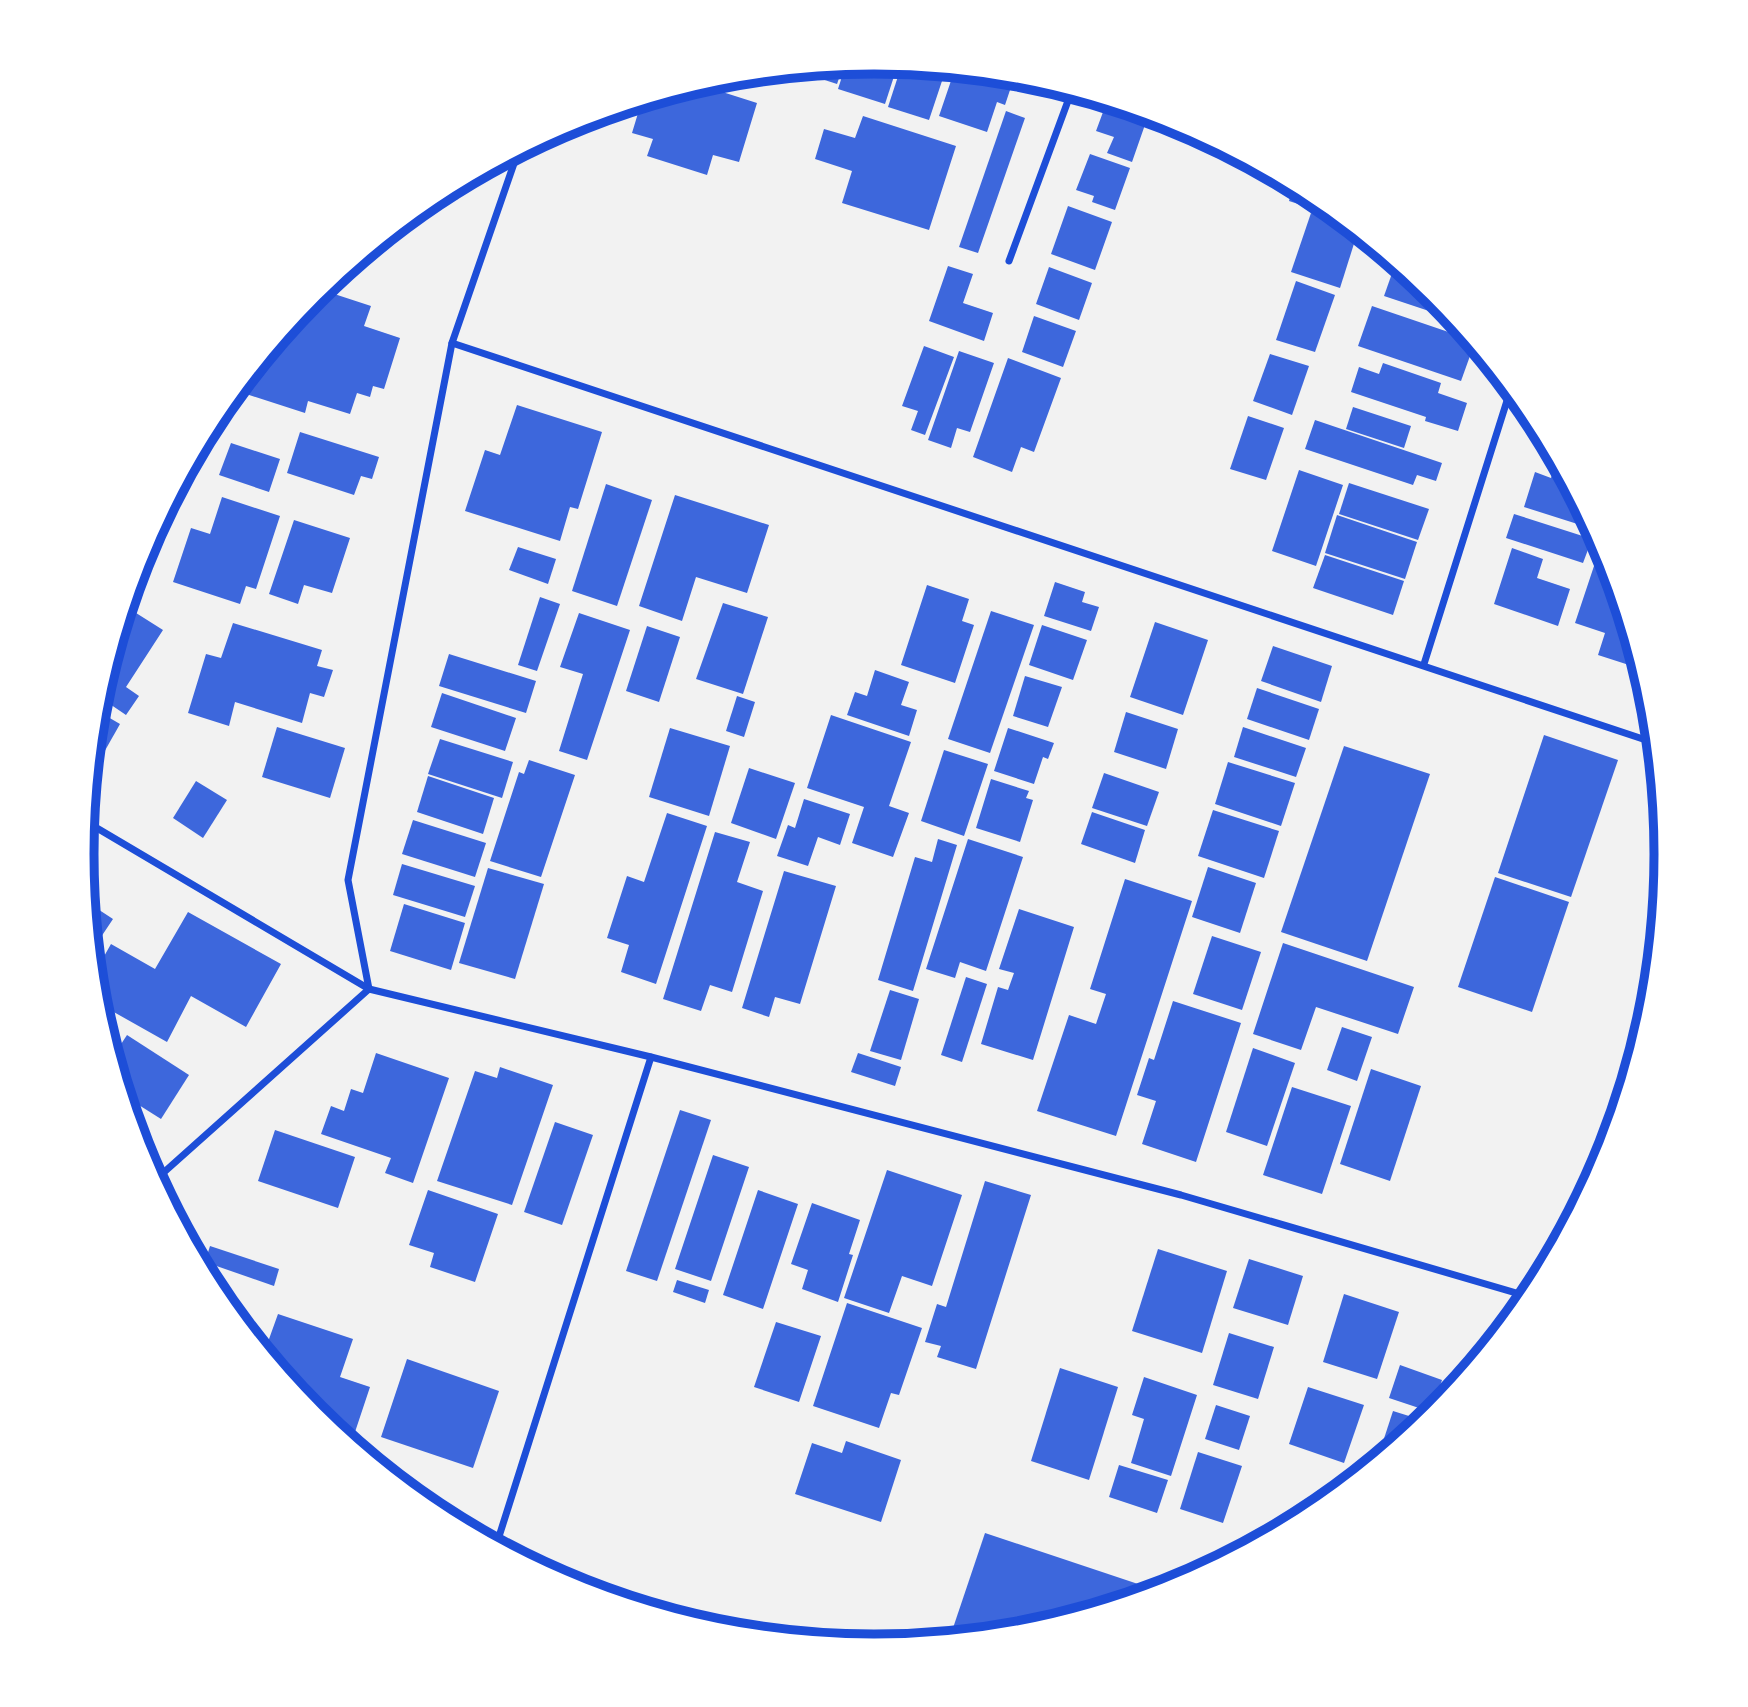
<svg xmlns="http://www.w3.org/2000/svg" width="1748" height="1707" font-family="'IBM Plex Serif',serif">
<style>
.building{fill:#3d67dc}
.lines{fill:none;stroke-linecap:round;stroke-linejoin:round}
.minor{stroke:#1d4ed8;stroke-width:7}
.rim{fill:none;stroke:#1d4ed8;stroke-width:9}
</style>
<rect width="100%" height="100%" fill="#f2f2f2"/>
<g class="building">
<polygon points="874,61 898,64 885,104 838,89 846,64"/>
<polygon points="844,64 837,84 800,72 801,68"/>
<polygon points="902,64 930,67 945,72 929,120 888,107"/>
<polygon points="955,69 973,74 973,71 1015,75 1005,105 997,102 987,132 939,116"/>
<polygon points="717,77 713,89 757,103 739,162 713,155 707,175 647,156 653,139 632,133 642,100"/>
<polygon points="1106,104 1147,119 1132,162 1107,153 1114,137 1096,131"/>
<polygon points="1006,111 1025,118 978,253 959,247"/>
<polygon points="863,116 956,146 929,230 842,203 852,171 815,159 824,129 855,138"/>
<polygon points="1090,154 1130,168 1115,210 1092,202 1094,196 1076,190"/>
<polygon points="464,179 457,200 436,193 449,187"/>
<polygon points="1294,184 1314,195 1344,219 1289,201"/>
<polygon points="1068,206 1112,222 1095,270 1051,254"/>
<polygon points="1311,213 1354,227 1358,231 1340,288 1291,272"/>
<polygon points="1396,262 1434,294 1456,320 1384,296"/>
<polygon points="948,266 973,274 963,303 993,313 984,341 929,321"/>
<polygon points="1049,267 1092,283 1079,320 1036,304"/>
<polygon points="1296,281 1335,295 1315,352 1276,340"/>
<polygon points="319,289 371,306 364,326 400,338 384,389 373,386 370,397 357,393 350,414 308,401 305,413 234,390"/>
<polygon points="1372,306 1472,340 1475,342 1461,381 1358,346"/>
<polygon points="1034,316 1076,331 1063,367 1022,352"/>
<polygon points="924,346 954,357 925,435 911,430 918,411 902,406"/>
<polygon points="959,351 994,363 970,432 957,428 951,448 928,440"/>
<polygon points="1270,354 1309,366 1292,415 1253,401"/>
<polygon points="1008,358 1061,378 1034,452 1021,447 1012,472 973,457"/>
<polygon points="1383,363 1441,383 1438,393 1467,403 1458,431 1425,421 1426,417 1351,392 1359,367 1379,374"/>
<polygon points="517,405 602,432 578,509 570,507 560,541 465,511 485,450 500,455"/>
<polygon points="1353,407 1411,426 1404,448 1346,429"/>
<polygon points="1248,416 1284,428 1266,480 1230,469"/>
<polygon points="1315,420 1442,463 1436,481 1417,475 1413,485 1305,449"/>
<polygon points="300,432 379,457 372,479 361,476 354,495 287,473"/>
<polygon points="231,443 280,459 269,492 219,475"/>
<polygon points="1557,459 1591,523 1590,528 1524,507 1535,472 1551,478"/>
<polygon points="1299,470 1343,485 1316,566 1272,551"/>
<polygon points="1349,483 1429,509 1418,540 1339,514"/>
<polygon points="606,484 652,500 617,606 572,591"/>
<polygon points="675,495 769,525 747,593 696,577 682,621 639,606"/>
<polygon points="222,497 280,516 256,589 246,586 240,604 173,582 191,528 210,534"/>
<polygon points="1514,514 1592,539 1583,563 1506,538"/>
<polygon points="1337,515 1417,542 1405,579 1325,553"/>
<polygon points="294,520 350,538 332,593 304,585 298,604 269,594"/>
<polygon points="518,547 556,559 548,584 509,570"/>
<polygon points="1512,548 1543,559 1537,578 1570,589 1558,626 1494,604"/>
<polygon points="1600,548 1606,551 1635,647 1629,665 1598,655 1605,633 1575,623"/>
<polygon points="1325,555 1404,581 1393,615 1313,588"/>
<polygon points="1055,582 1085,592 1082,602 1099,607 1091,631 1044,616"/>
<polygon points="927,585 969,599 962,621 974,625 955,683 901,665"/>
<polygon points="540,597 560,604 537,671 518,665"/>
<polygon points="723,603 768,617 743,694 696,679"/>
<polygon points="125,606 163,630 126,687 139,696 126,715 98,696"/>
<polygon points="991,611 1034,625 990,753 948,739"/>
<polygon points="579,613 630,630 587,760 559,751 583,674 560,667"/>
<polygon points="1155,622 1208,640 1183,715 1130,697"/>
<polygon points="233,623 322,650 317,666 333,670 324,697 310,693 302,723 235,702 229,726 188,713 206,654 221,658"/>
<polygon points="1042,625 1087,640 1073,680 1029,665"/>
<polygon points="647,626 680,637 659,702 626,691"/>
<polygon points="1273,646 1332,666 1321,702 1261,681"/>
<polygon points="449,654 536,681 526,713 439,686"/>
<polygon points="875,670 909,682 901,705 917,710 909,736 847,715 855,692 867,696"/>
<polygon points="1025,676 1062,687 1048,727 1013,716"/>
<polygon points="1257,688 1319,709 1309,740 1247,719"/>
<polygon points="442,693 516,718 505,751 431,727"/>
<polygon points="737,696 755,702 744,737 726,731"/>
<polygon points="96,710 120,724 94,770 90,768"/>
<polygon points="1126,712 1178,729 1166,769 1114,752"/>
<polygon points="831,715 911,742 889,806 909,813 893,857 852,843 864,807 807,788"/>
<polygon points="277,727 345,748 330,798 262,777"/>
<polygon points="1243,727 1306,748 1296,777 1234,757"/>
<polygon points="670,728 730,746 709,816 649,797"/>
<polygon points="1008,728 1054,743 1048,759 1043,757 1034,784 994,771"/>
<polygon points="1544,735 1618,760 1571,897 1498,873"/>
<polygon points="440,739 513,762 502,798 428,774"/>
<polygon points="1344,746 1430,774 1367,961 1281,932"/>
<polygon points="944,750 988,764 964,836 921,821"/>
<polygon points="529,760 575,775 541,877 490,861 519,772 524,774"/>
<polygon points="1228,762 1295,783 1281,826 1215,804"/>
<polygon points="749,768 795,783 776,839 731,823"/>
<polygon points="1104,773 1159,792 1147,826 1092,808"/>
<polygon points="428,776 494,798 483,834 417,812"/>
<polygon points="991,779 1029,791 1026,798 1033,800 1020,842 976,828"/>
<polygon points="196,781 227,800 203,838 173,818"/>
<polygon points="804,799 850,814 840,845 818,837 808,866 777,856 788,825 795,828"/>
<polygon points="1213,810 1279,831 1264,878 1198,856"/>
<polygon points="1092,812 1145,830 1135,863 1081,844"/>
<polygon points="667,813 707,826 656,984 621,972 629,945 607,938 627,876 644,882"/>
<polygon points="413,820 486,843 475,877 402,854"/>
<polygon points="715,832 750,842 737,882 763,891 732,992 710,985 701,1011 663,999"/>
<polygon points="938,839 957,845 913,991 878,980 915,857 932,862"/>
<polygon points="968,839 1023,857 986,971 960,962 955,978 926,969"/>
<polygon points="402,864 475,886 465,917 393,895"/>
<polygon points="1208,867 1256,883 1240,933 1192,917"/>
<polygon points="488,868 544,884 515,979 459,963"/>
<polygon points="784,871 836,886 800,1004 775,997 769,1017 742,1008"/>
<polygon points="1495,877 1569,902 1532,1012 1458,987"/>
<polygon points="1125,879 1192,901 1116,1136 1037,1111 1069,1015 1096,1024 1106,994 1090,989"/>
<polygon points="87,902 113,919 91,952 91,944"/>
<polygon points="404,904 465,923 451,970 390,951"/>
<polygon points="1019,909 1074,927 1033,1060 981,1044 998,987 1008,990 1014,973 999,969"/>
<polygon points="188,912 281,964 246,1027 191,996 167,1042 96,1002 94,974 111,944 155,969"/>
<polygon points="1212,936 1261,952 1242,1010 1193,994"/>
<polygon points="1283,943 1414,987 1398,1034 1316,1007 1301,1050 1253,1034"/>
<polygon points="966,977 987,984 962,1062 941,1055"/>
<polygon points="890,990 919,999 901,1060 870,1051"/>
<polygon points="1173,1001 1241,1023 1196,1162 1142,1144 1156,1101 1137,1095 1149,1058 1154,1060"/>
<polygon points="1342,1027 1372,1037 1357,1081 1327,1070"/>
<polygon points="127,1035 189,1075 161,1119 123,1095 112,1058"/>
<polygon points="1253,1048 1295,1063 1267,1146 1226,1132"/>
<polygon points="376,1053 449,1078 413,1183 385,1173 391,1158 321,1134 331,1106 344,1111 351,1089 363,1093"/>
<polygon points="858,1053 901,1067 895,1086 851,1072"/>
<polygon points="500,1067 553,1085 512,1205 437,1181 475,1071 497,1078"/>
<polygon points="1371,1069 1421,1086 1390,1181 1340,1164"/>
<polygon points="1292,1087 1351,1106 1322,1194 1263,1175"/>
<polygon points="680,1110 711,1120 657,1281 626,1271"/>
<polygon points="555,1122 593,1135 562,1225 524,1212"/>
<polygon points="275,1130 355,1157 338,1208 258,1181"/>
<polygon points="713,1155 749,1167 711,1281 675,1269"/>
<polygon points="887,1170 962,1195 932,1286 902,1276 889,1313 844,1298"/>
<polygon points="985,1181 1031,1195 976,1369 937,1357 941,1346 925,1342 937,1304 946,1307"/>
<polygon points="428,1190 498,1214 475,1282 430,1267 434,1253 409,1245"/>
<polygon points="758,1190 798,1204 763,1309 723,1295"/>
<polygon points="812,1203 860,1220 849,1254 853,1255 838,1302 802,1289 808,1270 791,1264"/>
<polygon points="210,1246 279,1269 274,1286 205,1262"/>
<polygon points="1158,1249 1227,1271 1202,1353 1132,1331"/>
<polygon points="1249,1259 1303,1276 1288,1325 1233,1308"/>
<polygon points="677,1280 709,1290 705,1303 673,1292"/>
<polygon points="1344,1294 1399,1312 1377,1379 1323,1362"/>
<polygon points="847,1303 922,1328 899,1395 891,1393 879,1428 813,1406"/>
<polygon points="278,1314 353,1339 340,1377 370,1387 351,1444 314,1413 264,1353"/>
<polygon points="776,1322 821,1336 799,1402 754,1387"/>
<polygon points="1229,1333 1274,1347 1258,1399 1213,1385"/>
<polygon points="407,1359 499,1391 473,1468 381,1437"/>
<polygon points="1400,1365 1442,1380 1431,1412 1389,1398"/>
<polygon points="1060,1368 1118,1387 1089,1480 1031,1461"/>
<polygon points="1144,1377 1197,1395 1171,1476 1131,1463 1144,1419 1132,1415"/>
<polygon points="1308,1387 1364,1405 1344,1463 1289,1444"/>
<polygon points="1216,1405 1250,1416 1239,1450 1205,1439"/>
<polygon points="1393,1411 1425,1421 1377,1460"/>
<polygon points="846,1441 901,1460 881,1522 795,1494 812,1443 842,1453"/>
<polygon points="1198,1452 1242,1466 1223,1523 1180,1509"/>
<polygon points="1119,1465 1168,1480 1157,1513 1109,1497"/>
<polygon points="985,1533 1159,1591 1028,1631 977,1636 953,1628"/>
</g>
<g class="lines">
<g class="minor">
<polyline points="1009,261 1072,90"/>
<polyline points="452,343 1655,743"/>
<polyline points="1424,664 1511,388"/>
<polyline points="85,821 369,989 651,1057 1181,1195 1530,1297"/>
<polyline points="369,989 348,880 452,343 519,149"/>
<polyline points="153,1177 162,1174 369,989"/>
<polyline points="162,1193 162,1174"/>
<polyline points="496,1546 651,1057"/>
</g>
</g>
<path d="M0 0H1748V1707H0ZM94 854a780 780 0 1 1 1560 0a780 780 0 1 1-1560 0Z" fill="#fff" fill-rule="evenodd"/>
<path class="rim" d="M94 854a780 780 0 1 1 1560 0a780 780 0 1 1-1560 0Z"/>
</svg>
